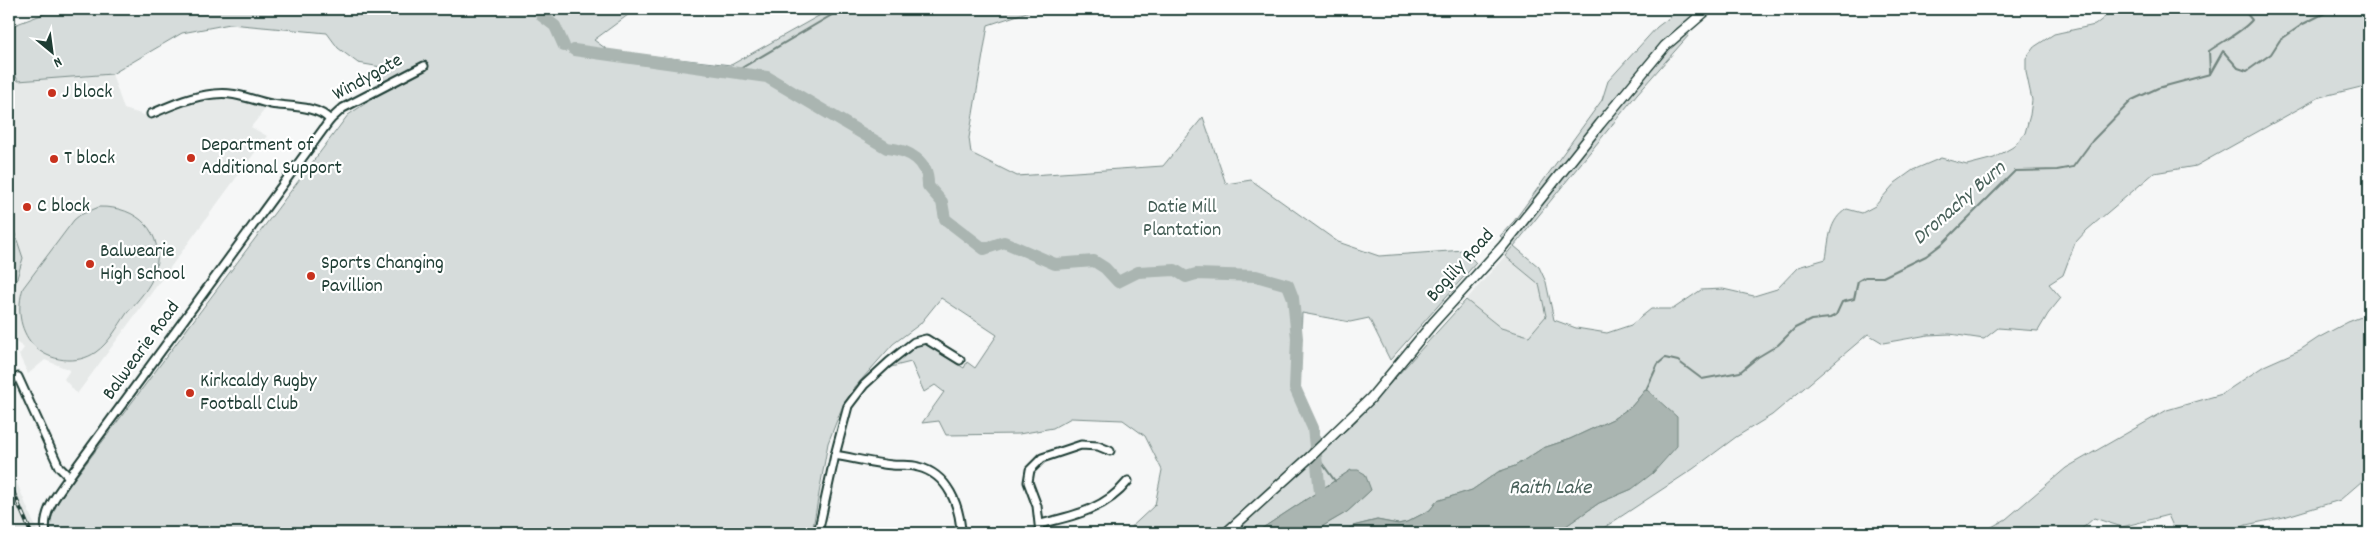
<svg xmlns="http://www.w3.org/2000/svg" width="2378" height="542" font-family="Dekko,sans-serif">
<style>
.built{fill:#e6e9e8}
.green{fill:#d6dcdb;stroke:#7a8c88}
.water{fill:#aab5b1;stroke:#72857f}
.lines{fill:none;stroke-linecap:round;stroke-linejoin:round}
.stream{stroke:#72857f;stroke-width:2}
.river{stroke:#aab5b1;stroke-width:12}
.minor-casing{stroke:#1f3d34;stroke-width:11}
.major-casing{stroke:#1f3d34;stroke-width:12}
.minor{stroke:#fff;stroke-width:7}
.major{stroke:#fff;stroke-width:9}
.rail-casing{stroke:#1f3d34;stroke-width:4}
.rail{stroke:#fff;stroke-width:2;stroke-dasharray:5.5;stroke-linecap:butt}
.poi-dot{fill:#c8321e;stroke:#fff;stroke-width:2}
.labels{text-anchor:middle;dominant-baseline:central;stroke-width:4.5;stroke-linejoin:round;paint-order:stroke}
.street-label{font-size:20px;fill:#1f3d34;stroke:#fff}
.poi-label{font-size:20px;fill:#1f3d34;stroke:#fff;text-anchor:start}
.park-label{font-size:20px;fill:#445d55;stroke:#fff}
.water-label{font-size:21px;font-style:italic;fill:#49615a;stroke:#fff}
</style>
<rect width="100%" height="100%" fill="#f6f7f7"/>
<filter id="ink" filterUnits="userSpaceOnUse"><feTurbulence type="fractalNoise" baseFrequency=".02" numOctaves="2"/><feDisplacementMap in="SourceGraphic" scale="10" xChannelSelector="R" yChannelSelector="G"/><feConvolveMatrix kernelMatrix="1 2 1 2 8 2 1 2 1" color-interpolation-filters="sRGB"/></filter>
<g filter="url(#ink)">
<g class="built">
<polygon points="9,60 18,81 112,74 124,109 151,117 187,103 224,96 246,99 266,108 251,127 267,136 77,394 64,379 70,370 45,360 28,374 19,355 24,348 11,338 11,353 9,361"/>
<polygon points="1505,256 1539,284 1546,316 1529,336 1501,328 1466,300"/>
<polygon points="9,464 32,519 38,533 16,533 9,515"/>
</g>
<g class="green">
<polygon points="108,9 636,9 594,40 609,51 731,65 831,9 1036,9 988,25 969,138 971,153 1017,176 1163,166 1203,117 1226,184 1251,180 1338,242 1379,256 1464,250 1476,263 1390,360 1369,318 1350,322 1302,313 1299,381 1294,397 1311,428 1314,448 1219,533 1125,533 1155,505 1162,470 1145,436 1123,420 1071,418 1053,428 1019,434 946,435 939,421 922,423 944,392 935,385 924,392 911,362 887,368 914,346 925,344 964,368 967,362 975,368 997,335 941,298 920,324 893,344 855,387 843,405 828,443 812,533 52,533 49,526 57,502 348,115 381,93 379,86 381,67 358,63 338,48 327,33 230,24 182,33 112,74 18,81 9,60 9,27 49,12 101,13"/>
<path d="M1681 9H1703L1682 26 1689 35 1637 94 1514 246 1539 267 1546 282 1554 320 1576 328 1607 333 1631 325 1651 309H1673L1701 290 1723 289 1754 296 1777 289 1798 267 1826 259C1829 240 1829 219 1847 209L1862 213 1875 206 1895 183 1913 170 1941 158 1967 165 1994 158 2013 147 2025 133 2030 115 2032 100 2026 72V58L2034 47 2054 34 2095 25 2115 9H2369V85L2320 97 2196 166 2154 173 2087 230 2075 243 2063 275 2049 284 2061 298 2048 314 2038 331 1998 328 1984 339 1950 334 1928 335 1883 343 1868 334 1772 415 1736 437 1693 469 1596 533H1556L1599 503 1632 489 1646 389 1632 406 1613 419 1570 439 1543 448 1515 466 1498 472 1472 490 1437 501 1430 510 1407 522 1398 524 1377 520 1353 526 1342 533H1320L1323 526 1347 512 1371 490 1351 470 1255 533H1234L1356 421 1466 300 1501 328 1529 336 1546 316 1539 284 1505 256 1513 246 1500 236 1514 221 1602 100 1608 81 1657 27Z"/>
<path d="M99 207C137 206 166 232 155 272 151 287 137 301 127 313 118 326 109 343 96 352 78 365 49 362 33 345 19 329 17 308 23 288L74 220 80 215Z"/>
<polygon points="9,216 23,258 11,298 9,314 11,353 9,361"/>
<polygon points="2369,314 2369,475 2340,500 2284,517 2246,525 2228,533 2176,533 2168,515 2122,527 2094,518 2077,533 1981,533 2006,519 2066,468 2167,410 2222,394 2264,366 2300,350 2318,338 2348,322"/>
</g>
<g class="water">
<polygon points="1646,389 1677,417 1677,446 1653,473 1632,489 1599,503 1556,533 1342,533 1353,526 1377,520 1398,524 1407,522 1430,510 1437,501 1472,490 1498,472 1515,466 1543,448 1570,439 1613,419 1632,406"/>
<polygon points="1351,470 1358,470 1365,474 1371,490 1347,512 1323,526 1320,533 1255,533"/>
</g>
<g class="lines">
<g class="stream">
<path d="M2210 72 2209 51C2223 41 2242 32 2252 20L2243 9"/>
<polyline points="733,73 842,9"/>
<polyline points="2210,74 2223,51 2238,68 2247,71 2271,54 2280,40 2303,24 2333,9"/>
<polyline points="1646,390 1658,364 1665,358 1678,361 1702,379 1740,372 1758,357 1778,345 1795,328 1811,320 1830,318 1836,315 1842,302 1854,299 1858,281 1865,277 1883,277 1926,256 1943,243 2015,171 2057,170 2073,167 2093,140 2132,100 2158,88 2210,74"/>
<polyline points="1316,455 1335,481"/>
<polyline points="563,533 565,532"/>
</g>
<g class="river">
<polyline points="538,9 542,16 555,26 564,46"/>
<path d="M574 50 767 77 887 148C909 150 929 161 928 186L942 202 945 219 984 249 1004 242 1055 264 1094 261 1105 268 1118 282 1138 272 1175 270 1186 277 1196 274 1256 276 1288 285 1293 298 1297 338 1295 388 1313 428 1320 492"/>
</g>
<g class="minor-casing">
<g id="minor">
<path d="M151 114C172 105 192 96 214 94 235 91 251 100 271 104 289 107 317 105 330 120"/>
<polyline points="18,377 59,467 69,477"/>
<path d="M835 455C853 458 872 463 892 465 900 466 910 464 918 467 948 474 960 506 961 533"/>
<path d="M1040 524C1073 516 1106 509 1128 481"/>
<path d="M46 533C42 511 57 495 69 477L330 120 343 108 424 66"/>
<polyline points="818,533 835,455 848,406 864,385 889,362 914,342 926,339 960,360"/>
<polyline points="1040,533 1037,506 1028,482 1030,470 1042,458 1081,445 1098,446 1110,451"/>
</g>
</g>
<g class="major-casing">
<polyline id="major" points="1226,533 1310,457 1371,398 1433,323 1503,246 1600,124 1665,46 1708,9"/>
</g>
<use href="#minor" class="minor"/>
<use href="#major" class="major"/>
<g class="rail-casing">
<polyline id="rail" points="9,482 31,533"/>
</g>
<use href="#rail" class="rail"/>
</g>
</g>
<g class="poi-dot">
<circle cx="52" cy="93" r="5"/>
<circle cx="191" cy="158" r="5"/>
<circle cx="54" cy="159" r="5"/>
<circle cx="27" cy="207" r="5"/>
<circle cx="90" cy="264" r="5"/>
<circle cx="311" cy="276" r="5"/>
<circle cx="190" cy="393" r="5"/>
</g>
<g class="labels">
<g class="street-label">
<text transform="translate(368 78) rotate(-29)">Windygate</text>
<text transform="translate(1461 266) rotate(-48)">Boglily Road</text>
<text transform="translate(142 351) rotate(-54)">Balwearie Road</text>
</g>
<g class="poi-label">
<text x="62" y="93">J block</text>
<text x="201" y="146">Department of<tspan x="201" dy="23">Additional Support</tspan></text>
<text x="64" y="159">T block</text>
<text x="37" y="207">C block</text>
<text x="100" y="252">Balwearie<tspan x="100" dy="23">High School</tspan></text>
<text x="321" y="264">Sports Changing<tspan x="321" dy="23">Pavillion</tspan></text>
<text x="200" y="382">Kirkcaldy Rugby<tspan x="200" dy="23">Football Club</tspan></text>
</g>
<g class="park-label">
<text x="1182" y="208">Datie Mill<tspan x="1182" dy="23">Plantation</tspan></text>
</g>
<g class="water-label">
<text transform="translate(1960 204) rotate(-41)">Dronachy Burn</text>
<text x="1550" y="489">Raith Lake</text>
</g>
</g>
<rect width="2378" height="542" fill="none" stroke="#fff" stroke-width="30"/>
<rect x="15" y="15" width="2348" height="512" fill="none" stroke="#1f3d34" stroke-width="2" filter="url(#ink)"/>
<g transform="translate(52 52) rotate(151)" stroke="#ffffff" stroke-width="4" paint-order="stroke">
<path d="M0-4L9 19L0 12L-9 19Z" fill="#1f3d34"/>
<text y="-8" font-size="14" font-weight="bold" text-anchor="middle" fill="#1f3d34">N</text>
</g>
</svg>
